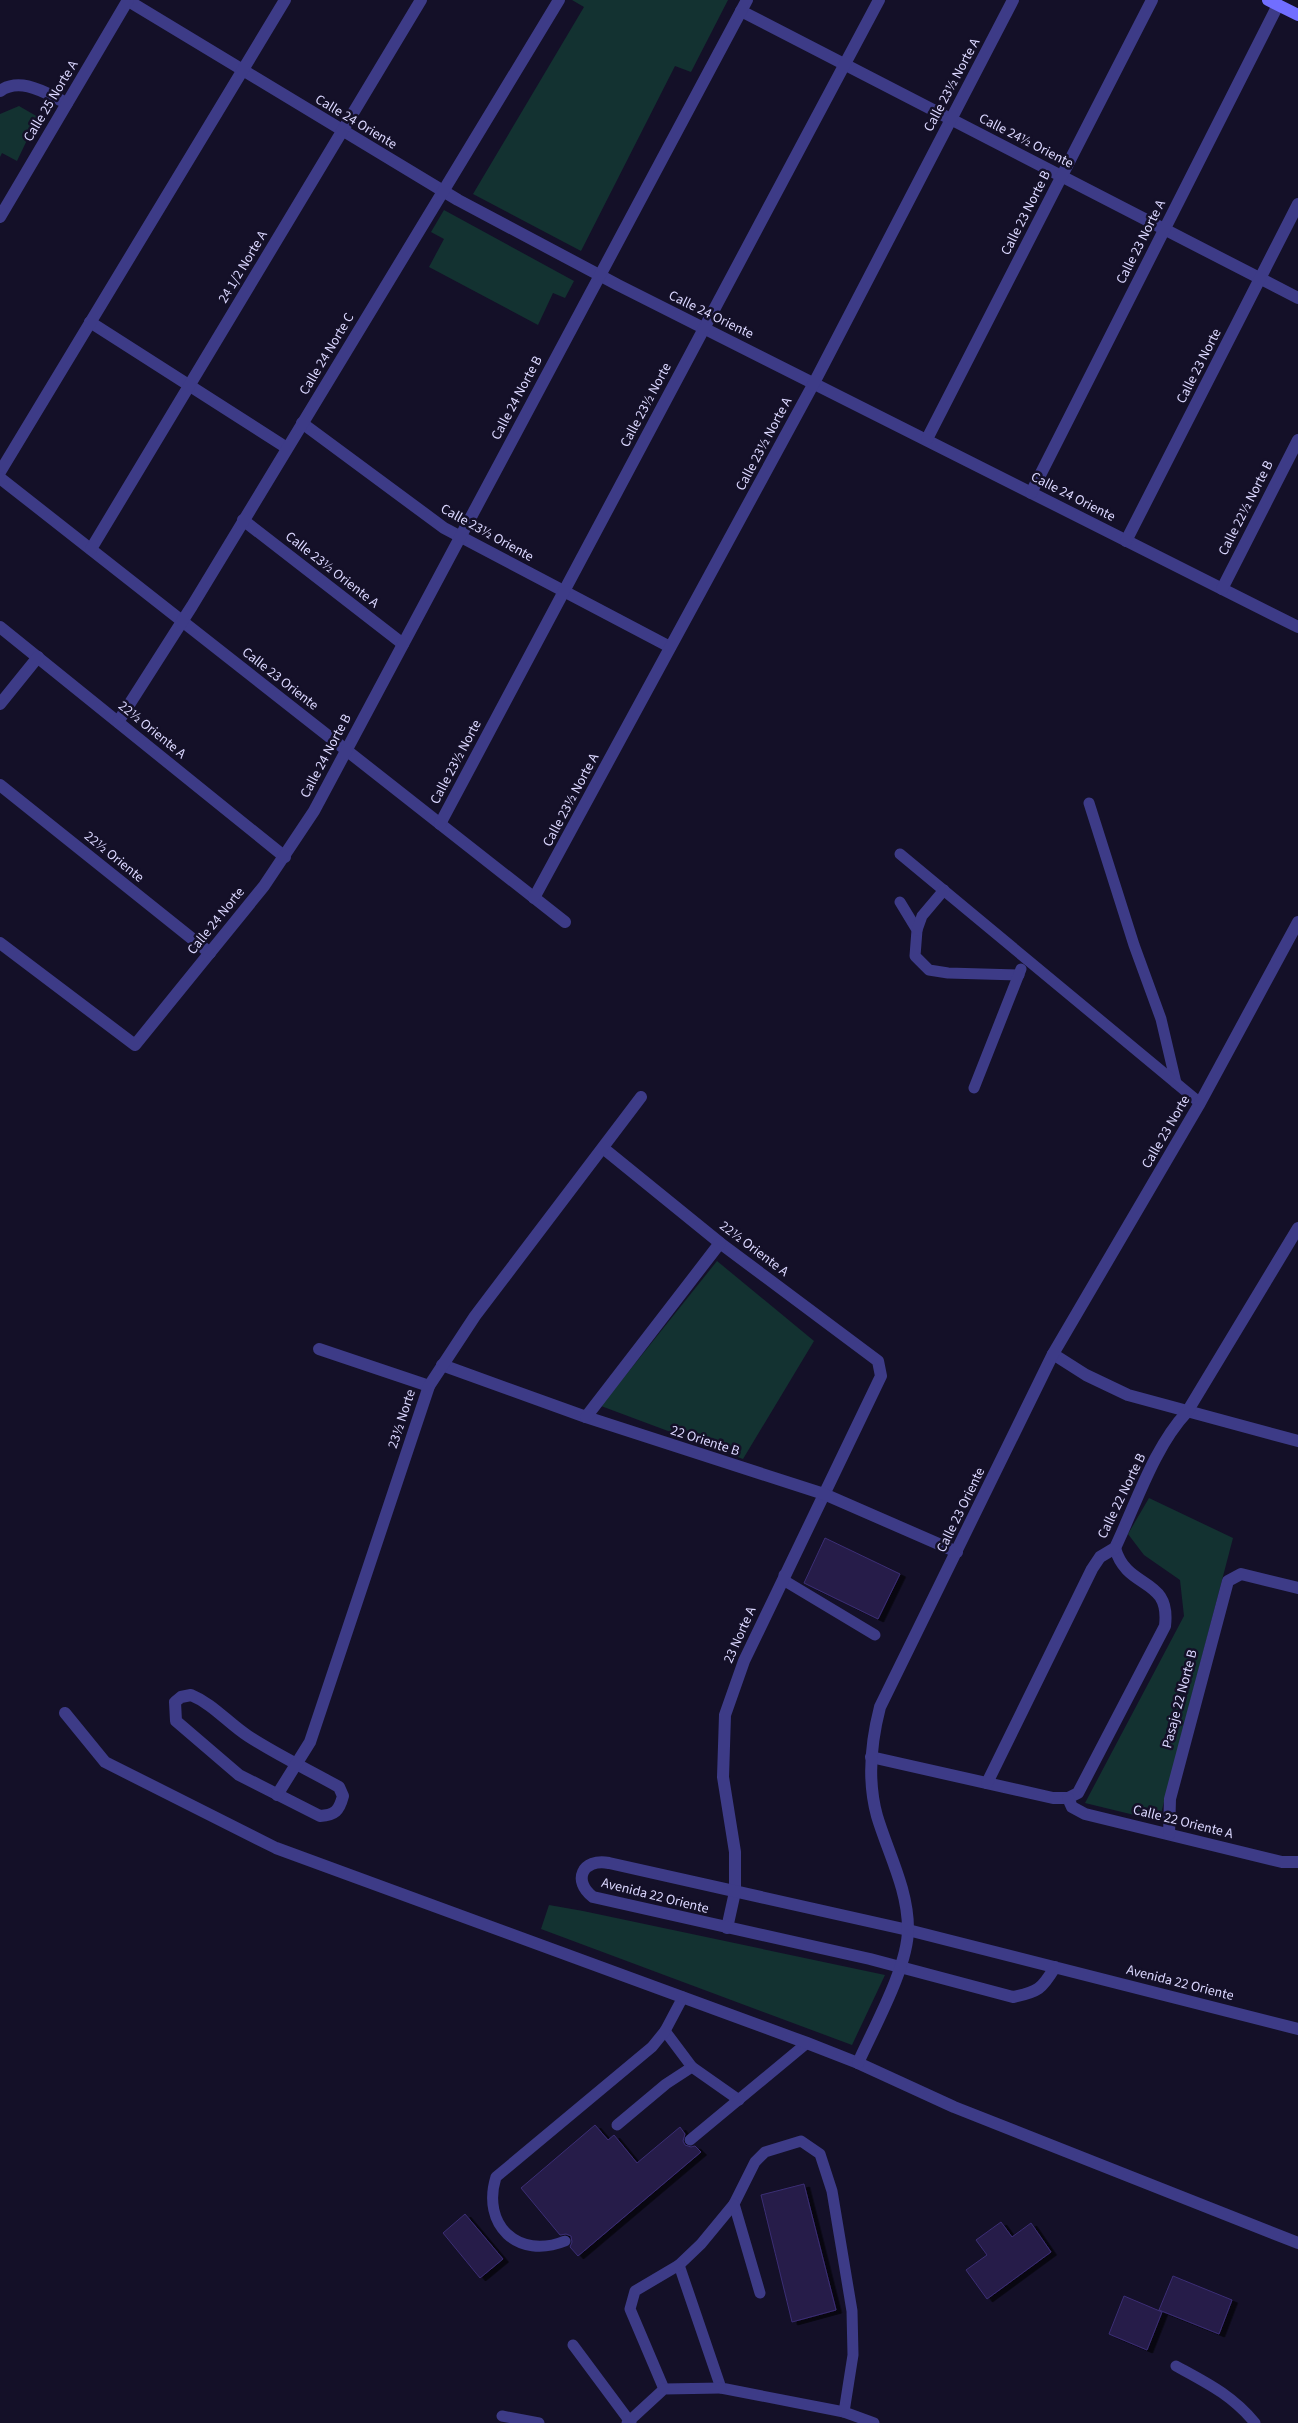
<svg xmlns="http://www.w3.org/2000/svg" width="1298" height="2423" font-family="'Source Sans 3',sans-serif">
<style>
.green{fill:#133231}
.building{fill:#251c49;stroke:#3c2e75;filter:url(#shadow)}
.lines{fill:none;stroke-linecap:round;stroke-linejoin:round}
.lane{stroke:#3d3b87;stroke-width:11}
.street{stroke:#3d3b87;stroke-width:12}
.secondary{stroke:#716eff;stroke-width:12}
.labels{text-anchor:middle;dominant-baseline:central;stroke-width:5;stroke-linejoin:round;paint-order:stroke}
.street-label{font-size:14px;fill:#dbd7ff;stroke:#141028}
</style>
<defs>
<filter id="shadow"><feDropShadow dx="5.5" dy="3" stdDeviation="0" flood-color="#0009"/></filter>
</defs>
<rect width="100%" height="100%" fill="#141028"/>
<g class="green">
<polygon points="572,0 728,0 691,72 675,66 581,251 473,194 584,7"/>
<polygon points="19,106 38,117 17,161 2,153 0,157 0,114"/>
<polygon points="444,210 574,281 565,298 553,293 538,325 429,267 444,239 431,232"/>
<polygon points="717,1261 814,1341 743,1459 601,1406"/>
<polygon points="1149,1498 1233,1538 1159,1821 1085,1803 1184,1616 1180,1580 1144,1555 1128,1534"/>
<polygon points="549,1905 583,1911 885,1975 852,2045 541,1929"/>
</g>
<g class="building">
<polygon points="825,1538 900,1574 878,1619 804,1583"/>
<polygon points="595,2125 608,2140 614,2135 637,2163 680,2127 685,2134 683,2141 685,2145 691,2147 695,2146 701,2152 578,2256 570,2247 572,2242 571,2236 566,2234 560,2235 521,2188"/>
<polygon points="804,2184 836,2310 792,2322 761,2195"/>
<polygon points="465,2214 503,2259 480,2278 443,2233"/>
<polygon points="1001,2222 1012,2237 1031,2223 1051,2252 987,2299 966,2270 987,2255 976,2240"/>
<polygon points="1173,2276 1232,2300 1219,2334 1159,2310"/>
<polygon points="1124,2296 1162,2312 1147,2350 1109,2334"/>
</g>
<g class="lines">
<g class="lane">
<polyline points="1089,803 1134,945 1161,1019 1176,1083"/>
<polyline points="900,854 1200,1103"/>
<polyline points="900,902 917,930 915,956 929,970 948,973 1019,975"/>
<polyline points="917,930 922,916 944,890"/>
<polyline points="974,1088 1021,969"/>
<polyline points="784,1575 785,1581 875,1635"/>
<polyline points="665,2031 692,2067"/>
<polyline points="617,2125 666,2084 692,2067 739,2100"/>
<polyline points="690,2140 807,2043"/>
<path d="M565 2241C518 2260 481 2225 496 2177L652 2047 665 2031 683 1997"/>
<polyline points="679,2265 721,2388 844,2412"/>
<polyline points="760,2293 734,2204 755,2162 765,2152 801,2141 820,2154 832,2191 852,2311 853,2355 844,2412 874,2423"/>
<polyline points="573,2345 631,2423"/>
<path d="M1176 2366C1207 2383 1232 2395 1255 2423"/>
<polyline points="664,2389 630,2309 635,2291 679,2265 701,2244 734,2204"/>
<polyline points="502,2416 539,2423"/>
<polyline points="627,2423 664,2389 721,2388"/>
</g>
<g class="street">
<polyline points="127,0 458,200 618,285 1298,627"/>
<polyline points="741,11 1298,298"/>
<path d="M0 91C21 76 47 94 67 103"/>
<polyline points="0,217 128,0"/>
<polyline points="90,322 287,448"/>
<polyline points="302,423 444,528 670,647"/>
<polyline points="927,439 1152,0"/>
<polyline points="0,472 285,0"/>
<polyline points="0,478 565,922"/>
<polyline points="1031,493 1278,5"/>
<polyline points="243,520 403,644"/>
<polyline points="1126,541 1298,204"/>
<polyline points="91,549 421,0"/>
<polyline points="1222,589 1298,440"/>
<polyline points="0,627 285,857"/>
<polyline points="0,704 38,657"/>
<polyline points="118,722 192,606 559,0"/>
<polyline points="0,785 210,953"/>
<polyline points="440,824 879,0"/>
<polyline points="534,898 814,383 1013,0"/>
<polyline points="0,943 135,1045 264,886 314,811 747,0"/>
<polyline points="603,1148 720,1243 878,1361 881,1376 744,1661 725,1715 723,1777 735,1852 735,1892 727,1928"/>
<polyline points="319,1349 429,1386"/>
<polyline points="1053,1354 1086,1375 1128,1395 1298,1441"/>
<polyline points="442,1365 586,1417 824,1494 957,1552"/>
<polyline points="586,1417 720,1243"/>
<path d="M191 1695C213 1704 228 1723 248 1736 277 1755 309 1770 339 1787L343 1796C339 1811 335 1815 320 1816L239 1775 176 1721 175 1702 181 1697Z"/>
<polyline points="65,1713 105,1762 276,1848 807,2043 858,2063 954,2107 1298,2243"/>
<path d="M871 1757 1053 1798H1068L1078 1793 1165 1626C1171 1576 1127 1591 1115 1548"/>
<path d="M987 1783 1092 1569 1100 1557 1115 1548C1136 1504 1154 1447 1187 1412L1298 1228"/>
<polyline points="277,1795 310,1742 429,1386 475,1316 641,1097"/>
<polyline points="1068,1798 1072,1807 1085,1814 1282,1862 1298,1862"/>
<polyline points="1169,1834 1170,1799 1228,1581 1241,1574 1298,1588"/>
<path d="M1055 1967C1042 1989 1038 1992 1013 1997L870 1959 593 1897C572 1881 582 1858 609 1863L908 1930 1298 2029"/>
<path d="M858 2063C874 2027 908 1967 908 1929 908 1889 888 1853 877 1816 867 1780 871 1742 880 1707L1053 1354 1200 1103 1298 922"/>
</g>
<polyline class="secondary" points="1268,0 1298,15"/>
</g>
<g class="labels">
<g class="street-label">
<text transform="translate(952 85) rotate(-62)">Calle 23½ Norte A</text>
<text transform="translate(51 101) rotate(-59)">Calle 25 Norte A</text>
<text transform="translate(356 122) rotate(31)">Calle 24 Oriente</text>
<text transform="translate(1026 141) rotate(27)">Calle 24½ Oriente</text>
<text transform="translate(1026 213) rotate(-63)">Calle 23 Norte B</text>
<text transform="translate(1141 242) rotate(-63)">Calle 23 Norte A</text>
<text transform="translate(243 267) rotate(-59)">24 1/2 Norte A</text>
<text transform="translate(711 315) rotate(26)">Calle 24 Oriente</text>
<text transform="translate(327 354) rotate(-59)">Calle 24 Norte C</text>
<text transform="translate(1199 366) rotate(-63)">Calle 23 Norte</text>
<text transform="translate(517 398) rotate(-62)">Calle 24 Norte B</text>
<text transform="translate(646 405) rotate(-62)">Calle 23½ Norte</text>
<text transform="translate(764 444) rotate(-62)">Calle 23½ Norte A</text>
<text transform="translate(1073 497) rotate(27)">Calle 24 Oriente</text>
<text transform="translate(1246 508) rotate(-63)">Calle 22½ Norte B</text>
<text transform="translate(487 533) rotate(29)">Calle 23½ Oriente</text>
<text transform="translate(332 570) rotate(38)">Calle 23½ Oriente A</text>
<text transform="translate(280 679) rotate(38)">Calle 23 Oriente</text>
<text transform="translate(152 730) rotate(39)">22½ Oriente A</text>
<text transform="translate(326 756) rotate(-62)">Calle 24 Norte B</text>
<text transform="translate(456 762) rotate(-62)">Calle 23½ Norte</text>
<text transform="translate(571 800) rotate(-62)">Calle 23½ Norte A</text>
<text transform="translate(114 857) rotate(39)">22½ Oriente</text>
<text transform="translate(216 921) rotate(-51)">Calle 24 Norte</text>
<text transform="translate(1166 1132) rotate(-60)">Calle 23 Norte</text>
<text transform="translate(754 1249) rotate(37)">22½ Oriente A</text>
<text transform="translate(402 1419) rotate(-72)">23½ Norte</text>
<text transform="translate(705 1441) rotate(18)">22 Oriente B</text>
<text transform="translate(1122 1496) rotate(-64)">Calle 22 Norte B</text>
<text transform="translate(961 1510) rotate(-64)">Calle 23 Oriente</text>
<text transform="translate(740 1635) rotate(-66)">23 Norte A</text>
<text transform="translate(1180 1699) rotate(-75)">Pasaje 22 Norte B</text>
<text transform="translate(1183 1822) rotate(14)">Calle 22 Oriente A</text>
<text transform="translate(655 1896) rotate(14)">Avenida 22 Oriente</text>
<text transform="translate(1180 1983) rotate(14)">Avenida 22 Oriente</text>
</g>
</g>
</svg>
